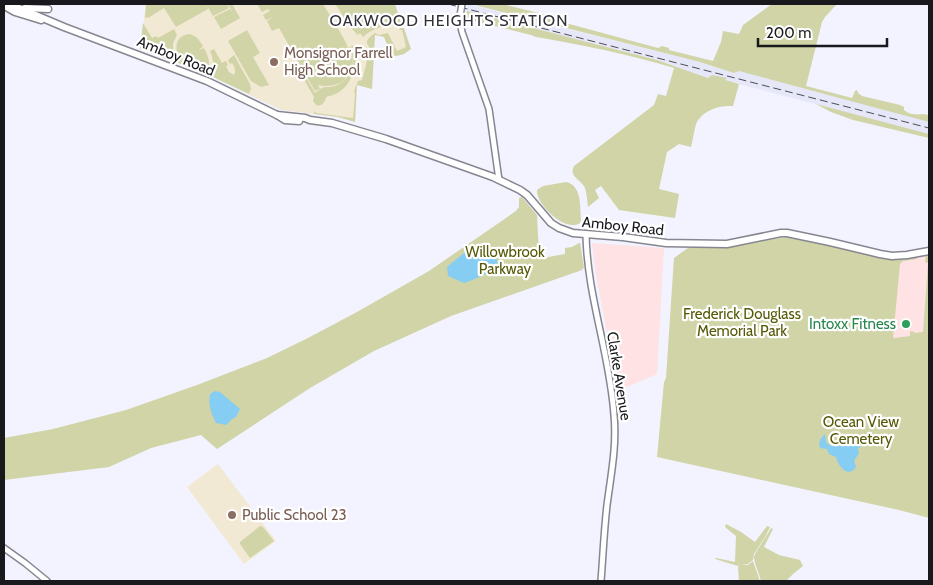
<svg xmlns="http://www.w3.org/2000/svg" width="933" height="585" font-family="Cabin,sans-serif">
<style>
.commercial{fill:#fee2e4}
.built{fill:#e6e7f9}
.education{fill:#f2e9d4}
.green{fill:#d0d4a6}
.water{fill:#85cdf2}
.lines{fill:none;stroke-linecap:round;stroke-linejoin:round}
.minor-casing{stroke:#868690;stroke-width:8}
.major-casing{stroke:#868690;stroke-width:9}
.minor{stroke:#fff;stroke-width:5}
.major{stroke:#fff;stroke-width:6}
.rail{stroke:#4d4d53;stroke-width:1;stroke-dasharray:8 4;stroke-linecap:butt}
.minor-bridge-casing{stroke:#868690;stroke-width:8;stroke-linecap:butt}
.minor-bridge{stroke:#fff;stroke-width:5}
.education-dot{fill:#8d6e63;stroke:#fff;stroke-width:2}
.leisure-dot{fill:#2e9e5b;stroke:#fff;stroke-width:2}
.labels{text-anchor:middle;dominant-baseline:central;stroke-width:4.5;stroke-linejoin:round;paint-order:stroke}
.education-label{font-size:15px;fill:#785e54;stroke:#fff;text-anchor:start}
.street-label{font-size:15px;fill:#19191d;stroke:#fff}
.park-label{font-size:15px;fill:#575907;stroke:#fff}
.leisure-label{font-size:15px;fill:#27864d;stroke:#fff;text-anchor:end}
.neighbourhood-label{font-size:16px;letter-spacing:1px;fill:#303039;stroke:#fff}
</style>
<rect width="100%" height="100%" fill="#f2f3fe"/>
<g class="commercial">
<polygon points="592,243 664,248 657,374 618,391 596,275"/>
<polygon points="929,255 923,334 893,338 899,260"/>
</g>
<polygon class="built" points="468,4 700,62 734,73 739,71 805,89 894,111 929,122 929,134 724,80 708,78 657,60 467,11"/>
<g class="education">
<polygon points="146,4 394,4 409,50 404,54 392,57 384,37 375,35 372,89 357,85 355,122 337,117 281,110 196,69 140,49"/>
<polygon points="218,464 276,541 244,564 187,487"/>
</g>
<g class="green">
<polygon points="146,4 218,4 214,7 219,4 227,4 229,8 213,16 207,6 208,9 176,27 164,8 148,18 148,17 145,18"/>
<polygon points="228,4 232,4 240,18 221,29 214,17 230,9 233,13"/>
<path d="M257 4H323C330 16 351 47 352 59 353 67 349 75 344 80 337 86 327 87 318 85L320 89 315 91 279 28 272 31 267 21 273 17 266 20 263 15 270 11 268 9 262 12Z"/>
<path d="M335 4H395L401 22 400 24C386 25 374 27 363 37L360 33 358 35 349 26 340 11Z"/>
<path d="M471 4H502L543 14 562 22 658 48 662 46 669 48V50L713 61 721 42 723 31 739 34 743 25 772 4H837L825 17 822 22 806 86 852 98 855 91 857 90 858 93 862 96 900 105 904 107V110C912 117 920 113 929 115V122L739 71 734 73 700 62Z"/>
<path d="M467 11 657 60 708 78 712 75 727 78 725 80 739 84 733 106C720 105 702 110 696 124 694 131 693 139 691 147L679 144 667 152 659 189 679 194 675 218 619 210 601 186 595 190 599 198 588 207C587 200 587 192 584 186 579 179 569 176 574 166L654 105 658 94 666 96 674 68C629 54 582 45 536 37L531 35 466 19Z"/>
<polygon points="143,23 152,38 156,36 158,38 174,29 177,35 173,43 173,62 140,49"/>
<path d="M400 28H404L411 49 404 54 392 57 384 37 375 35 372 89 357 85 355 122 338 117 314 114V111L316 113 353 118 355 94 354 91 358 81 362 80 366 65 369 46 367 44C366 39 371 36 375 33L379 35 388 33 397 51 406 47 402 30H399Z"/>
<polygon points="247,30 260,53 253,57 269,85 261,87 251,81 228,41"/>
<path d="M189 34C197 36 199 40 203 46L199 50 204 48C209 57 211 64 207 74L178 63C177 50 172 37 189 34Z"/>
<path d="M355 45H358C355 68 353 92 326 97 326 102 321 107 316 105L313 101 314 97 302 76H299V74L303 72 315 93C317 91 319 90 322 88 326 86 332 88 337 85 353 78 356 61 349 47Z"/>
<path d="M214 49 222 63 226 61 228 65 226 66 229 72 234 75C236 71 235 67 232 63L230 64 228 60 234 55 250 84 251 89 249 94 211 76C214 68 214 59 210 51Z"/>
<polygon points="816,104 929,134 929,138 853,120 831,112"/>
<path d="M566 182C582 185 580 207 581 220L580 223C566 233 536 205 537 190L543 186Z"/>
<polygon points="522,197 537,215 538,236 539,248 543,258 565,254 565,248 572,247 579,243 580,243 584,267 582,270 451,316 374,351 310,388 217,449 201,435 151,448 109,467 4,480 4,438 53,429 126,410 197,385 267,358 308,338 357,312 429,271 516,211 519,207 519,198"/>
<polygon points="787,237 892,259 899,260 917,257 917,259 903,261 900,264 893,338 910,336 910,331 914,332 915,333 923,332 928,263 925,262 926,256 929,255 929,518 899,510 657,457 664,382 666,378 674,258 688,248 725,247"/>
<polygon points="726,524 741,532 755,542 767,526 770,527 765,537 754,554 753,560 748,564 741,564 748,565 753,561 760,581 739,581 738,567 740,564 738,566 715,559 716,558 735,562 736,536 725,527"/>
<polygon points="260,526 263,527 274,541 250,558 240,544 240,542"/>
<path d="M771 528 773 529 764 547 779 555 800 560 803 566 793 574 786 581H761C760 576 754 562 754 557 754 554 768 534 771 528Z"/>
</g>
<g class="water">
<path d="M487 247 495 254 498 264C491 273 476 279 464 283L448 276 447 267 470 248 477 249Z"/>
<path d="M215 391 220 392 240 409 236 417 232 419 226 425 216 423C211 413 208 405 210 394Z"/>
<path d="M825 434C826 440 825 444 832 446L861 444 862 445 858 449 859 453 854 461 856 467C848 479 838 466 836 457L829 454 827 449 820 448C818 441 821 438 825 434Z"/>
</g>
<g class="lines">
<g class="minor-casing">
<g id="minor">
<polyline points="460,16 460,22 462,32 489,109 499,180"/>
<path d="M586 234C587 296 610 354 614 415 617 445 611 475 607 505 604 531 603 556 601 581"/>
<polyline points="4,548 25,563 47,581"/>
</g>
</g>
<g class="major-casing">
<g id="major">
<polyline points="4,6 19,8 64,27 207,81 277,115 285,120 299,121"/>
<polyline points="8,8 15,12 41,20"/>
<polyline points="25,8 48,9"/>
<polyline points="277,115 305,118 310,120 332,123 386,139 493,177 520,190 527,195 551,223 559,228 573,233 623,237 666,243 727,244 781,233 787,233 830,242 880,254 892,256 907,255 929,251"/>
</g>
</g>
<use href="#minor" class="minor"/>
<use href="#major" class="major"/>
<polyline class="rail" points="448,4 929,128"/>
<g class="minor-bridge-casing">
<polyline id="minor-bridge" points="460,16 462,4"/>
</g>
<use href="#minor-bridge" class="minor-bridge"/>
</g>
<g class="education-dot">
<circle cx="274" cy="62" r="5"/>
<circle cx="232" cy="515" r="5"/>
</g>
<circle class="leisure-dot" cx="906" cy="324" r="5"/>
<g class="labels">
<g class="education-label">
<text x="284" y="53">Monsignor Farrell<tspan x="284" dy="17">High School</tspan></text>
<text x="242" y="515">Public School 23</text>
</g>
<g class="street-label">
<text transform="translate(176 56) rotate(22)">Amboy Road</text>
<text transform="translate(623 226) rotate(6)">Amboy Road</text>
<text transform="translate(619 376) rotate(81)">Clarke Avenue</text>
</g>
<g class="park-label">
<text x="505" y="252">Willowbrook<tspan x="505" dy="17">Parkway</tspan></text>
<text x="742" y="314">Frederick Douglass<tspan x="742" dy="17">Memorial Park</tspan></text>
<text x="861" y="422">Ocean View<tspan x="861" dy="17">Cemetery</tspan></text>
</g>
<g class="leisure-label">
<text x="896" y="324">Intoxx Fitness</text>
</g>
<g class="neighbourhood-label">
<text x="449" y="20">OAKWOOD HEIGHTS STATION</text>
</g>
</g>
<rect width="933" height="585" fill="none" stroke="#19191d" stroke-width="10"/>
<path d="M758 38v8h129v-8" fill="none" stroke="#19191d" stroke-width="2.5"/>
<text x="766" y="38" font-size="15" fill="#19191d" stroke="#ffffff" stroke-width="4" paint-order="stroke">200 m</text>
</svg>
